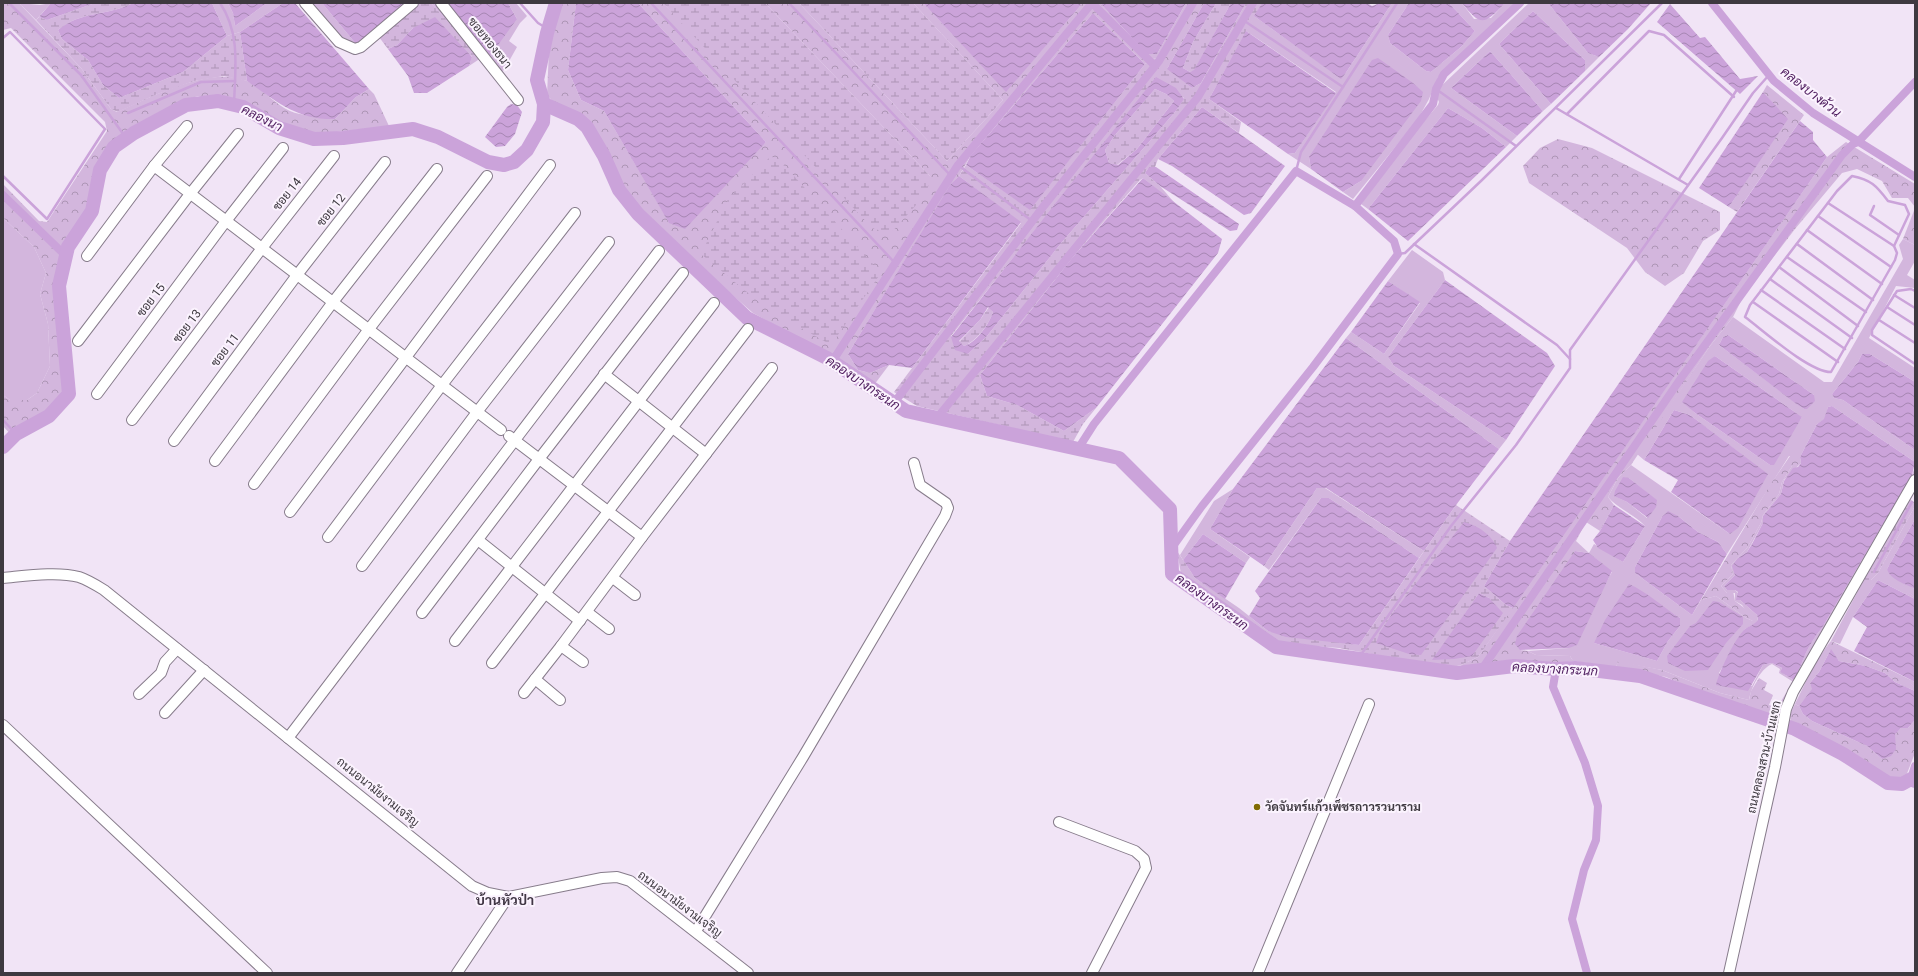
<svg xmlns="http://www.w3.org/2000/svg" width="1918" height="976" font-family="Roboto,Sarabun,sans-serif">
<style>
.grass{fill:#d3b6dd;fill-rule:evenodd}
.forest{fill:url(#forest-crowns)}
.wetland{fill:url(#wetland-marsh);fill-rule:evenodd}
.water{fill:url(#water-waves);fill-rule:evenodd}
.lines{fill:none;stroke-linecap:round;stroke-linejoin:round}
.stream{stroke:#cba3da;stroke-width:2.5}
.canal{stroke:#cba3da;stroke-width:8}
.river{stroke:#cba3da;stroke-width:14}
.minor-casing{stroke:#877c8b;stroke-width:12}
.minor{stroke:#fff;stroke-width:10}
.poi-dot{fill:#816b04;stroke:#fbf3fe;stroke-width:1.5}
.labels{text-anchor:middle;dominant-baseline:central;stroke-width:4;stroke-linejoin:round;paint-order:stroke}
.street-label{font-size:12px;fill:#3e3940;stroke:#fbf3fe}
.poi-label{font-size:12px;font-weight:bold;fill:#3e3940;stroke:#fbf3fe;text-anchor:start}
.water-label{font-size:13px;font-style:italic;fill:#522162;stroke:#fbf3fe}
.quarter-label{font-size:14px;font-weight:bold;fill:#413745;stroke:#fbf3fe}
</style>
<defs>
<pattern id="forest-crowns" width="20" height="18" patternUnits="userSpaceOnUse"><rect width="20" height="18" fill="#d3b6dd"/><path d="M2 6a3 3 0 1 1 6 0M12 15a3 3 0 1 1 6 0" fill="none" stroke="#ad95b5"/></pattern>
<pattern id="wetland-marsh" width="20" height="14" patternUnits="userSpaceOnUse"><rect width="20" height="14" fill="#d3b6dd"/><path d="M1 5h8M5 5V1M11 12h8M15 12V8" fill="none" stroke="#ad95b5"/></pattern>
<pattern id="water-waves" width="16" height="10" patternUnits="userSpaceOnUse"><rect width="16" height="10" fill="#cba3da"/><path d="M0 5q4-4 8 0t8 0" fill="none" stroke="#a686b2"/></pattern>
</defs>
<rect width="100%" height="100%" fill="#f1e4f6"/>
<g class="grass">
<polygon points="19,3 40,5 51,3 36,20"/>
<polygon points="212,3 228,3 233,13 235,26 267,3 283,3 240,32 227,36"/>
<polygon points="310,3 322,3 356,44 343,41"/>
<polygon points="431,3 447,3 517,19 508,3 516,3 527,16 520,23 509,41 517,47 504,70 495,75"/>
<polygon points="1392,3 1409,3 1388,35 1390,43 1426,71 1431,72 1461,47 1475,31 1449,3 1462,3 1474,19 1491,18 1505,3 1516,3 1450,64 1438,77 1429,99 1418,119 1353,199 1343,192 1361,181 1309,157 1311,169 1288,154 1295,153 1336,92 1246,31 1254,16 1341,78 1345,74"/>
<polygon points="1529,3 1548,3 1588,53 1599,57 1585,71 1585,60 1533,11 1499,44 1551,104 1543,111 1490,51 1451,88 1517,136 1506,147 1482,128 1448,108 1368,209 1361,204 1409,139 1438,105 1439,102 1436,95 1437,90"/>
<polygon points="3,218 34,247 46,273 40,294 48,324 50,366 37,393 27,400 10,400 3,395"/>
<path d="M1903 239 1915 245V261L1907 275 1915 280V288L1896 286 1869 338 1915 368V382L1870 354H1862L1858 362 1832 394 1834 398 1843 400 1915 450V462L1832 406 1828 407 1825 419 1817 424 1800 457 1801 463 1784 480 1781 494 1763 516V523L1747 552 1738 558 1735 575 1724 586 1727 590H1735L1738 593 1737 600H1740L1757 615 1758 621 1753 625 1745 629 1719 673 1752 686 1763 665 1772 663 1782 668 1780 672 1796 681C1801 661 1809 643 1822 628L1912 475 1915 467V475L1795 683 1779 673 1780 669 1772 664C1760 669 1751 688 1749 700L1720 693 1662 670 1618 662 1616 667 1573 661 1570 656 1536 655 1528 651 1569 648 1612 572 1589 553 1594 544 1623 562 1645 526C1634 514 1618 509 1608 497L1618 478 1631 465 1730 534 1767 474 1690 415 1674 410 1644 460 1637 454 1710 346 1733 317 1824 382H1832L1903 259 1899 245ZM1728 335 1814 395 1804 409 1719 345 1723 337ZM1715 356 1802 417 1770 465 1695 413 1683 402ZM1789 456H1795L1792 466 1782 482 1779 494 1763 515 1761 523 1747 548 1731 565 1733 574 1721 586 1727 593H1735V601L1742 605 1753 621 1746 618 1716 596 1701 600 1692 615 1635 573V567L1662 517 1678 516 1698 532 1718 542 1727 554ZM1629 478 1656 500 1647 518 1627 502 1615 496ZM1661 606 1680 618V626L1668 641 1657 661 1594 643Z"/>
<polygon points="1412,250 1443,272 1445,280 1388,357 1394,366 1506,440 1499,449 1346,338 1351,332 1384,354 1420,303 1388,281"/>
<polygon points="1317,488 1325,488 1424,551 1419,558 1329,498 1321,498 1269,570 1264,566"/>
<polygon points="1233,489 1210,529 1250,557 1246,563 1203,534 1183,560 1180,555 1214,501"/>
<polygon points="1915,506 1915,519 1887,569 1893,577 1915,589 1915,599 1878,580 1853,617 1840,644 1831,641 1864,580 1871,580 1878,573"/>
<polygon points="1827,646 1831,649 1819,672 1810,683 1813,689 1799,706 1795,704 1814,665"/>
</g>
<g class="forest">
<path d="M3 3H19L81 68 111 109 117 112C151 97 211 65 247 81 263 89 274 104 290 111 301 116 322 116 335 119L356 97 369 89 374 94 389 126 311 135 282 123 244 101 219 97 198 96 179 102 128 129 110 147 96 174 90 203 85 217 66 244 56 284 65 391 51 410 11 435 3 426V395L10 400H27L37 393 50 366 48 324 40 294 46 273 34 247 3 218V184L39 221 47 222 107 131 105 122 11 28 3 30Z"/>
<polygon points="560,3 576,3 568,70 581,100 604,111 669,222 766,142 638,3 663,3 673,13 931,177 765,3 799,3 947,161 1003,100 913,3 923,3 1006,91 1081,5 1080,3 1100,3 1147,54 1157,54 1186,3 1204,3 1167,69 1155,58 1145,64 1093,13 971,155 959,176 950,186 848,354 858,370 870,373 889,365 874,385 830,355 753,313 687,255 634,203 602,148 588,121 555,104 547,95 549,50"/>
<polygon points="1767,85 1804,115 1737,212 1729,207 1787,119 1763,92"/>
<polygon points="1558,139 1592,148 1720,212 1720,230 1703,241 1684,273 1665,286 1645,272 1627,248 1529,183 1523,166 1540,148"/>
<polygon points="1846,142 1915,184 1915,207 1908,198 1892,198 1882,181 1857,169 1842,173 1795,229 1743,297 1733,317 1710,346 1631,465 1618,478 1608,497 1614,505 1600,531 1586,522 1576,541 1589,553 1575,551 1520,650 1528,651 1536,655 1570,656 1573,661 1552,665 1529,663 1498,663 1465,669 1461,665 1478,657 1827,157"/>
<polygon points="1915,208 1915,245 1903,239"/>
<polygon points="1790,456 1795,456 1798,459 1798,464 1792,466 1782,482 1779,494 1763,515 1761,523 1747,548 1731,565 1733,574 1721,586 1727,593 1733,591 1735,601 1755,616 1753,621 1746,618 1716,596 1701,600 1770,485"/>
<polygon points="1831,641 1915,682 1915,691 1895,682 1885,673 1866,666 1839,661 1827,646"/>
<polygon points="1618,661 1662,670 1720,693 1749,700 1751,691 1759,678 1767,683 1764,690 1773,695 1769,705 1777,708 1786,693 1790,694 1780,718 1717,699 1666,677 1616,667"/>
<polygon points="1795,704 1799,706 1803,714 1812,721 1867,746 1882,759 1894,734 1901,728 1908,728 1915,720 1915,753 1906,776 1897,781 1888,781 1839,748 1791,723 1790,714"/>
</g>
<g class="wetland">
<path d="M95 3H133C108 16 80 11 58 30L62 39 88 60 103 85 119 98 183 72 227 36 240 32 247 81 224 76 194 81 155 95 118 112 111 109 81 68 36 20 39 17 47 20Z"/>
<polygon points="421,3 431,3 481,58 469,66 472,56 413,28 397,45 388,49 379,37 410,10"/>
<polygon points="663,3 765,3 931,177 926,194 890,234 872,228"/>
<polygon points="799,3 913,3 1003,100 947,161"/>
<polygon points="1216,3 1231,3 1194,71 1190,72 1183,68 1193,42"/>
<path d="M1246 3H1262L1209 99 1241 122 1239 133 1202 107 1158 159 1155 167H1149L1145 173 1160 186 1179 208 1143 178 1140 180 1072 258 980 375 987 396 1017 405 1064 431 1096 408 1083 424 1073 442 917 406 894 392 1021 223 959 176 966 165 1030 209 1145 64 1155 58 1192 88 1201 83ZM1156 78 1184 98 1175 112 1062 242 987 336 968 354 951 336Z"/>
<polygon points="1155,89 1166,94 1174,101 1137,149 1117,165 1109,163 1105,150 1115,135"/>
<polygon points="771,156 786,167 881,273 831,345 766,308 701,254 728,199"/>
<path d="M989 307 993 312C989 324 977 341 964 346L959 342 980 320Z"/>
<polygon points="1910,499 1915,503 1915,506 1878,573 1871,580 1864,580"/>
<path d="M1456 505 1510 541 1484 586 1506 605 1513 608 1478 657 1461 665 1448 668 1339 648 1276 643 1181 574 1177 551 1195 578 1239 608 1268 631 1359 645ZM1479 593 1489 598 1433 660Z"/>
</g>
<g class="water">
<polygon points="51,3 95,3 47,20 39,17"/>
<path d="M133 3H212L227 36 183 72 119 98 103 85 88 60 62 39 58 30C80 11 108 16 133 3Z"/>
<polygon points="228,3 267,3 235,26 233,13"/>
<path d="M283 3H295L369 89 356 97 335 119C297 120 276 101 247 81L240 32Z"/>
<polygon points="322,3 409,3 363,40 356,44"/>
<polygon points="447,3 508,3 517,19 490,56"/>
<polygon points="576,3 638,3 766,142 685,229 669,223 604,111 581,100 568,70"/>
<polygon points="923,3 1080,3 1081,5 1006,92"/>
<polygon points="1100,3 1186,3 1157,54 1147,54"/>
<polygon points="1204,3 1216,3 1193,42 1183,68 1190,72 1194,70 1231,3 1246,3 1201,83 1192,88 1167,69"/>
<polygon points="1262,3 1367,3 1372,6 1380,3 1392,3 1345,74 1341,79 1254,16"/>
<polygon points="1409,3 1449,3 1475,31 1461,47 1431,72 1426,71 1390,43 1388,35"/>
<path d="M1462 3H1505C1484 25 1481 27 1462 3Z"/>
<polygon points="1548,3 1651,3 1628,29 1599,57 1588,53"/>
<polygon points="1670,4 1700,38 1705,37 1740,79 1758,76 1740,94 1657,22"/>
<polygon points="1533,11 1585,60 1585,71 1551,104 1499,44"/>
<polygon points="1093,13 1145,64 1030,210 966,165 971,155"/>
<polygon points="435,17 472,57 469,66 427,93 414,93 408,76 388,49 397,45 413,28"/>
<polygon points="1246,31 1336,93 1295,153 1288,154 1209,99"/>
<polygon points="1490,51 1543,111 1517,136 1451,88"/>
<polygon points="1378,58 1413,83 1423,92 1421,101 1361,181 1343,192 1311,169 1309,157 1372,60"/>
<path d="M1156 77 1176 88 1184 99 1175 112 1062 242 987 336 968 354 955 350 951 337 1062 195ZM1155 89 1166 94 1174 101 1137 149 1118 165 1109 163 1105 150 1115 135ZM988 307 993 312C989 324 977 342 964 346L959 341 980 320Z"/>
<polygon points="1763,92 1788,119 1729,207 1699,188"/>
<polygon points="511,104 517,105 522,112 515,134 505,146 496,147 485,137 507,107"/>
<polygon points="1202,107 1285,166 1251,213 1244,215 1172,166 1158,159"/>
<polygon points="1448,108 1482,128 1506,147 1408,241 1368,209"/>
<polygon points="1800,121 1813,132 1813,140 1827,157 1513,608 1506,605 1484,586 1510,541"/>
<polygon points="1149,167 1156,167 1239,224 1237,230 1230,231 1160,186 1145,173"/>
<polygon points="959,176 1021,222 912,368 889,365 870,373 858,370 848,354 950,185"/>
<polygon points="1143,178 1222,239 1218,253 1096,408 1064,431 1017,405 987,396 980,375 1072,258"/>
<polygon points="1445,280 1547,353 1555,366 1506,440 1394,366 1388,357"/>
<polygon points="1388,281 1420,302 1384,354 1351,332"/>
<polygon points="1728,335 1814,395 1815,401 1807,409 1804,409 1795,403 1719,345 1723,337"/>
<polygon points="1346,338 1499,449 1456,505 1424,551 1326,488 1317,488 1264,566 1210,529 1233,489"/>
<polygon points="1862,354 1870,354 1915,382 1915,450 1843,400 1834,398 1832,394 1858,362"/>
<polygon points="1715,356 1802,417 1774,465 1770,465 1695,413 1682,402 1708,361"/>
<path d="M1832 406 1915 462 1912 475 1822 628C1809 643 1801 662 1796 681L1780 672 1782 668 1772 663 1763 665 1748 691 1716 685C1719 672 1735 638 1745 629 1749 626 1754 625 1758 620L1757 615 1740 600H1736L1738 592 1735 590H1727L1724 586 1735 575 1732 566 1738 558 1747 552 1752 544 1763 523V516L1781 494 1784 481 1793 468 1798 467 1801 463 1800 457 1817 424 1824 419 1828 407Z"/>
<polygon points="1674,410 1690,415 1768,474 1738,528 1730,534 1671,492 1678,480 1644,460"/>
<polygon points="1623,477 1629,478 1657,500 1656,507 1648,518 1627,502 1614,496 1615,491"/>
<polygon points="1321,498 1329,498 1419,558 1359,645 1286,637 1268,631 1249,616 1260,598 1255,591"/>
<polygon points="1614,505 1645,526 1623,562 1598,548 1593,540 1600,531"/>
<polygon points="1668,511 1678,516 1698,532 1718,542 1727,554 1692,615 1635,573 1635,567 1662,517"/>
<path d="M1915 519V589C1906 584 1890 580 1887 569Z"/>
<path d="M1464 522C1477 525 1492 535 1497 548L1431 641 1421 655 1409 654 1376 643 1380 632 1392 614Z"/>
<polygon points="1203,534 1246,563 1225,599 1195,578 1183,560"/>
<polygon points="1575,551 1589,553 1612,571 1577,645 1569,648 1520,650 1515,644 1517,636"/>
<polygon points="1878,580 1915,599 1915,682 1854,651 1867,627 1853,617"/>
<path d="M1629 584C1647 592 1663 607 1680 618V626L1668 641 1657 661 1594 643 1605 620Z"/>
<polygon points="1479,593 1489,598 1503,613 1472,656 1454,659 1432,660"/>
<polygon points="1713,601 1719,602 1743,617 1743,624 1726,643 1708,670 1685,671 1668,663 1667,656 1690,626 1696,623"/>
<polygon points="1831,649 1839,661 1866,666 1885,673 1895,682 1915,691 1915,720 1908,728 1901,728 1895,734 1896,749 1891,756 1882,759 1867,746 1812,721 1803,714 1799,706 1812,689 1810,683 1819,672"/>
</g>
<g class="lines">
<g class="stream">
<polyline points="9,3 81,75 126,138"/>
<path d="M220 3C241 34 235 69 234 105"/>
<polyline points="520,3 538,23 548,29"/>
<polyline points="651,3 895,263"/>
<polyline points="789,3 951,176"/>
<polyline points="1243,20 1343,87"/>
<polyline points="3,38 10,32 105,129 47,219 3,176"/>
<polyline points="1436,89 1516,146"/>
<polyline points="1556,108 1688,185"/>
<polyline points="128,113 201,82 235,81"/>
<polyline points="1567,114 1649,31 1664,35 1734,97"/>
<polyline points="958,165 1032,221"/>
<polyline points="1296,171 1301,152 1397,3"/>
<path d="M1852 176C1871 180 1876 185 1888 201L1905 205 1909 214 1894 246 1897 253 1895 260 1831 372C1809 372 1764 331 1745 317L1750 305 1837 191Z"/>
<polyline points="1679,179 1738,88"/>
<polyline points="1828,203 1894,246"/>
<polyline points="1874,206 1870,215 1899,235"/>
<polyline points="1818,216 1891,267"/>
<polyline points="1807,230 1882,284"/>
<polyline points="1414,244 1557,345 1570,359"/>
<polyline points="1797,244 1873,300"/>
<polyline points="1398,254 1405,253 1482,180 1662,3"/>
<polyline points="1787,257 1866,312"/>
<polyline points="1779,267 1858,326"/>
<polyline points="1770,279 1852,338"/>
<polyline points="1761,290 1845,349"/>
<polyline points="1915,291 1911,289 1897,291 1872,330 1872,335 1915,364"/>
<polyline points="1894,295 1915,308"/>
<polyline points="1753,302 1838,362"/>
<polyline points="1887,307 1915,325"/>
<polyline points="1879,320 1915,343"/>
<polyline points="3,420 16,434"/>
<polyline points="1874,572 1912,502"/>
<polyline points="1358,659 1451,526 1516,445 1570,368 1570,350 1722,138 1753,93 1769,75"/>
</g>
<g class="canal">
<polyline points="1712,3 1774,81 1813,113 1915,177"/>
<polyline points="3,195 66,256"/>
<polyline points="832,362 958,165 1092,3 1155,66"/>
<polyline points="894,403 1043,207 1159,61 1193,3"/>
<polyline points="937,418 1198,97 1253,3"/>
<polyline points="1078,449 1094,424 1296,171 1355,206 1433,104 1436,89 1444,74 1520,3"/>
<polyline points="1171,549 1202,506 1313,367 1398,254 1394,241 1355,206"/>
<polyline points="1482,669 1679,381 1842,155 1853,144 1858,142 1915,82"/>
<polyline points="1556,669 1553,687 1585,763 1598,806 1596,840 1584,870 1572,919 1587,973"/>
<polyline points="1911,779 1915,766"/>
</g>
<g class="river">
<polyline points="544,104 578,119 587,127 604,156 619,190 638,214 747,318 827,358 906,411 1119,458 1170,509 1172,574 1276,647 1457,673 1514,666 1556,669 1575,668 1640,676 1795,729 1843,754 1888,783 1902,784 1911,779 1915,781"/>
<polyline points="3,447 16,434 49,416 69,394 59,286 68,247 92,211 100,170 114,147 134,133 186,105 218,101 243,107 279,128 314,139 343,138 413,129 438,137 488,162 504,165 514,162 527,150 543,122 544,104 537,80 547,33 556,3"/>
</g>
<g class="minor-casing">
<g id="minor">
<polyline points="305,3 339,42 355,49 361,47 413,3"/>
<polyline points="441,3 518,100"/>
<polyline points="154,166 501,430"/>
<polyline points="87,256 154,166 187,126"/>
<polyline points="78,341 190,194 238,134"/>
<polyline points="604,374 706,454"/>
<polyline points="97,394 226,221 283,148"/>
<polyline points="132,420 262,248 334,156"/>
<polyline points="509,436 642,537"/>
<polyline points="174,441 297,275 385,162"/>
<polyline points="215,461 333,302 437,169"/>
<polyline points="254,484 369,329 487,176"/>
<polyline points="290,512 550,165"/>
<polyline points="328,537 442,385 575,213"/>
<polyline points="478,540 580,621"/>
<polyline points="362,566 477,412 609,242"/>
<path d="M3 578C25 576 57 571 79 577 88 580 96 585 104 590L472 886 488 893 508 897 602 878 617 877 630 881 748 973"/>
<polyline points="613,578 635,595"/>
<polyline points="587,612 609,629"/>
<polyline points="422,613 539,459 683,273"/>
<polyline points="455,641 714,303"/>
<polyline points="561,646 583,662"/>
<polyline points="492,663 748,329"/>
<polyline points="535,679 560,700"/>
<polyline points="524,693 561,646 642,537 772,368"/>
<polyline points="139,694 161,673 165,662 177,649"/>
<polyline points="165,713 204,670"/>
<polyline points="3,725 267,973"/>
<polyline points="288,738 659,251"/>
<polyline points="1059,822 1135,851 1144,859 1146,868 1092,973"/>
<polyline points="696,931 803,757 945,516 948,508 946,503 920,485 914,463"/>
<polyline points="457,973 508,897"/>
<polyline points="1258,973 1369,704"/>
<polyline points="1729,973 1775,767 1786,709 1793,692 1915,480"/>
</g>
</g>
<use href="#minor" class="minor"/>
</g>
<circle class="poi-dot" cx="1257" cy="807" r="4"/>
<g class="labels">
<g class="street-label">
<text transform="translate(490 43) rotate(51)">ซอยทองธนา</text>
<text transform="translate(287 194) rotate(-52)">ซอย 14</text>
<text transform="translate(331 210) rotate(-52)">ซอย 12</text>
<text transform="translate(151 300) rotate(-53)">ซอย 15</text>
<text transform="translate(187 326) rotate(-53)">ซอย 13</text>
<text transform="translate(225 350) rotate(-53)">ซอย 11</text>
<text transform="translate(1764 757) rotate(-77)">ถนนคลองสวน-บ้านแขก</text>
<text transform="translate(378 792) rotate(39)">ถนนอนามัยงามเจริญ</text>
<text transform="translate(680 904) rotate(37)">ถนนอนามัยงามเจริญ</text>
</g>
<g class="poi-label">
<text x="1265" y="807">วัดจันทร์แก้วเพ็ชรถาวรวนาราม</text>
</g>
<g class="water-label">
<text transform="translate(1811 92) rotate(38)">คลองบางด้วน</text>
<text transform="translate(262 118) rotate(27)">คลองนา</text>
<text transform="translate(863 383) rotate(34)">คลองบางกระนก</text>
<text transform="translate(1212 602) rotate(36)">คลองบางกระนก</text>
<text transform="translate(1555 669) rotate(3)">คลองบางกระนก</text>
</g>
<g class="quarter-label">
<text x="505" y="900">บ้านหัวป่า</text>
</g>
</g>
<rect width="1918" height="976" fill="none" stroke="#3e3940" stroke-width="8"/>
</svg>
